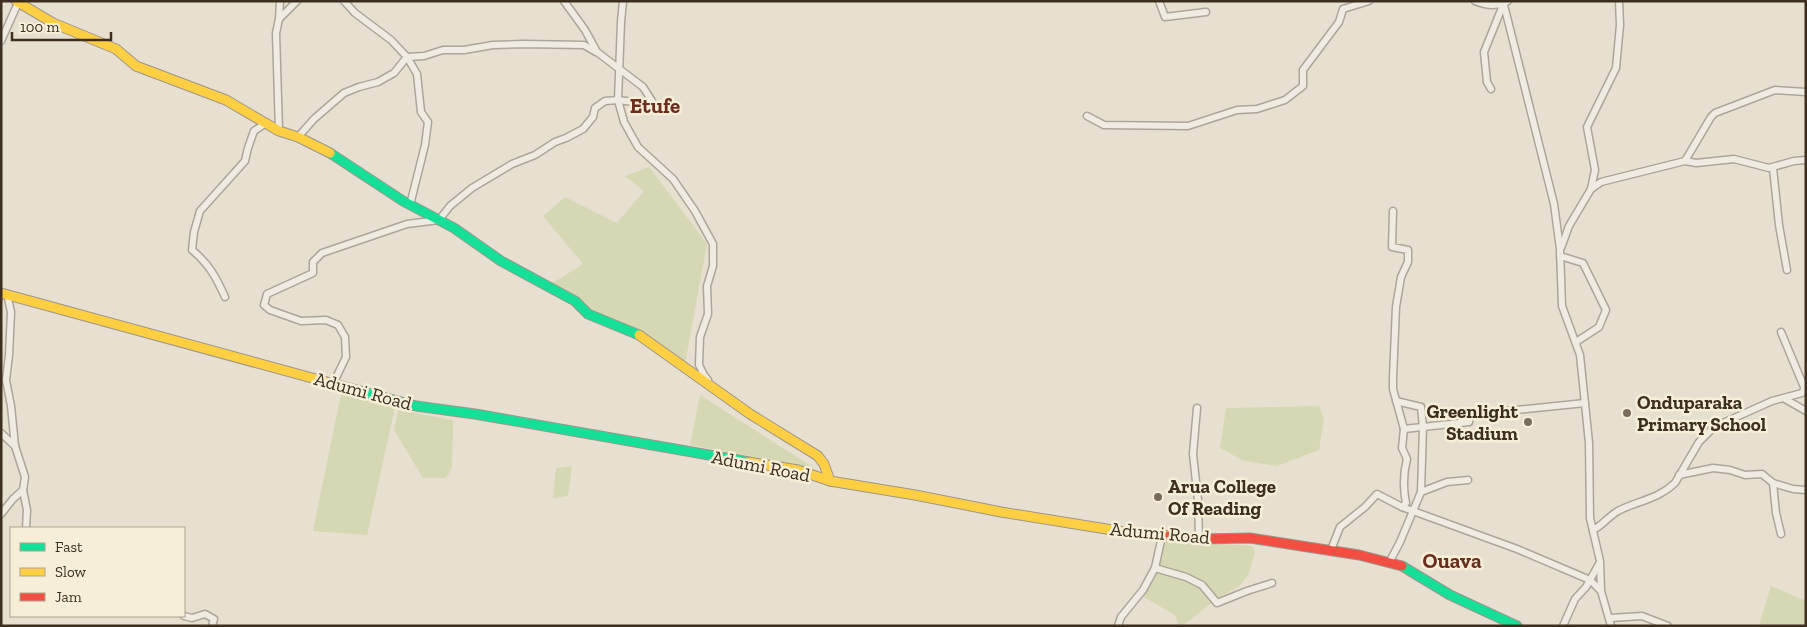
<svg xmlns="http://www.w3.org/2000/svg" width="1807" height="627" font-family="'Zilla Slab',serif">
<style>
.green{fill:#d6d7b3}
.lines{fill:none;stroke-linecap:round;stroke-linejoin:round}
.street-casing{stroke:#ada599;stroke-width:9}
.fast-casing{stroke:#9c958a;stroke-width:11}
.slow-casing{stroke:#9c958a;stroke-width:11}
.jam-casing{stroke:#9c958a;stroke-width:11}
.street{stroke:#efebe3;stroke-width:6}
.fast{stroke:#16e098;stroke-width:9}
.slow{stroke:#ffcf43;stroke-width:9}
.jam{stroke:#f24e42;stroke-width:9}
.poi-dot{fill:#786c5e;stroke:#f7eed8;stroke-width:2}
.labels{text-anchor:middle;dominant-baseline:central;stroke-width:5;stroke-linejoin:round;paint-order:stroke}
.street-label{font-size:19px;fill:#3d2e20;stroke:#f7eed8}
.poi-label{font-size:19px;font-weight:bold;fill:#3d2e20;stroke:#f7eed8;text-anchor:start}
.quarter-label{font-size:21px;font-weight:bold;fill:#6b2e1e;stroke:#f7eed8}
</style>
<rect width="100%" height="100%" fill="#e7e0d1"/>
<g class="green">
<polygon points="649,167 707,244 685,364 548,286 583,264 543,216 565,197 617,223 644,191 625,176"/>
<polygon points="341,394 395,407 367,535 313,531"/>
<polygon points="700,395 814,468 690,445"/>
<polygon points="1319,406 1324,419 1319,450 1277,466 1244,461 1220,448 1226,408"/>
<polygon points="398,410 453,420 452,468 446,478 423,478 394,430"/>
<polygon points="572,466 568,496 553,498 556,468"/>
<path d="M1165 540 1252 546 1255 552 1248 576 1238 587 1219 597 1182 626H1179L1175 615 1142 596V589L1155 575C1154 562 1152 547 1165 540Z"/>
<polygon points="1771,586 1806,601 1805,626 1755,626 1759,625"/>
</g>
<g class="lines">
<g class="street-casing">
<g id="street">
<polyline points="344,1 355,13 391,40 407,57 417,74 421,112 428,122 425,145 410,205"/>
<polyline points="623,1 621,22 618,100 624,122 638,147 673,179 695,211 713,244 713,266 707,286 708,314 700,337 699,365 704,375 708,380"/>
<polyline points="1159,1 1165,17 1206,12"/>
<path d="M1475 1C1485 5 1498 7 1508 1"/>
<polyline points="1503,1 1554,204 1560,249 1562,306 1580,355 1589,443 1590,518 1600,561 1601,591 1611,626"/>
<polyline points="279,19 297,1"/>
<polyline points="1,41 18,3"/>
<polyline points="1491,89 1487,82 1484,52 1503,5"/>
<polyline points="1087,116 1104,125 1188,126 1237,110 1257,109 1285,100 1303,86 1303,70 1339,22 1343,9 1369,1"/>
<polyline points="279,131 276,33 279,19 280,1"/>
<polyline points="298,137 314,119 344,93 359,87 378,82 394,73 407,57 424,56 443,50 464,50 493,45 523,44 584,45 596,52"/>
<polyline points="1685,161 1711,117 1715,113 1775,90 1806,92"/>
<polyline points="1773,168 1779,225 1787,270"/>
<polyline points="1591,189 1601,182 1685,161 1696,163 1734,159 1769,168 1794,161 1806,160"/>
<polyline points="1561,248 1569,226 1591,189 1595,170 1587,127 1616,68 1620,25 1619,1"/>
<polyline points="1560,256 1583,263 1606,310 1599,327 1576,342"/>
<polyline points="7,294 11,312 9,355 6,380 11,406 15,446 25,477 23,490 27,510 26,528"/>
<path d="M225 297C216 277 209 264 192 250L194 232 200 211 245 161 248 148 254 131 266 123"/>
<polyline points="333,384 346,357 345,337 338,325 326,320 301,321 270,310 264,305 267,294 313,273 313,262 322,253 407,224 439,220 450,206 472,188 512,164 535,155 555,142 566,138 583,129 593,117 595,108 605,101 618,100 650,104 652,101 643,87 597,52 585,30 564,1"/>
<polyline points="1785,399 1806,411"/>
<polyline points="1197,408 1193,454 1198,500 1199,539"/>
<polyline points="1404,429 1469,422 1471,412 1496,412 1585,403"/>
<polyline points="1,433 15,446"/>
<polyline points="1679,475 1713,468 1730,470 1745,475 1762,474 1773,483 1793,489 1806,490"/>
<polyline points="1773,483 1776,513 1781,534"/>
<polyline points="1421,492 1447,482 1468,480"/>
<polyline points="1402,507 1517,549 1590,580 1601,591"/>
<polyline points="1,514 13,499 23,490"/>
<path d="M1593 530C1603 525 1609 516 1618 511 1639 500 1657 500 1675 483L1699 442 1714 427 1772 401 1802 393 1804 390V387L1781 332"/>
<path d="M1331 550 1340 527 1365 507 1377 494 1402 507 1406 503C1403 488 1403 474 1407 459L1402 448 1404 429 1393 389V378L1396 307 1401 277 1408 262V250L1392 247 1393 211"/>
<polyline points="1389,563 1400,542 1421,492 1423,427 1421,407 1396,401"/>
<polyline points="1155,568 1186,577 1202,585 1217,603 1247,591 1272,583"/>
<polyline points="184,616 192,618 205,614 214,619 212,626"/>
<polyline points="1610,618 1642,616 1668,626"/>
<polyline points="1118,626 1121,617 1143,590 1155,568 1162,536"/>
<polyline points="1563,626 1575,599 1586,587 1599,564"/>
</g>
</g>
<g class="fast-casing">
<g id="fast">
<polyline points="330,153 403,201 454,228 501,261 575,301 588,314 639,335"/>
<polyline points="334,384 416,406 475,414 749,462"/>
<polyline points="1402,566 1450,595 1517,626"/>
</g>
</g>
<g class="slow-casing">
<g id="slow">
<polyline points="16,1 53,23 116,49 136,66 226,100 279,131 298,137 330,153"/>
<polyline points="1,293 334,384"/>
<polyline points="639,335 750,414 818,456 824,464 830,481"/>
<polyline points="749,462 798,470 830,481 915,495 1001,512 1125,532 1169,536"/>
</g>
</g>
<g class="jam-casing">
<polyline id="jam" points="1169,536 1199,539 1250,538 1359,555 1402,566"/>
</g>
<use href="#street" class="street"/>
<use href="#fast" class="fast"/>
<use href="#slow" class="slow"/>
<use href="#jam" class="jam"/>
</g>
<g class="poi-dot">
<circle cx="1627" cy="413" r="5"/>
<circle cx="1528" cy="422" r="5"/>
<circle cx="1158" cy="497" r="5"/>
</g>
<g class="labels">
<g class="street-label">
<text transform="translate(363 391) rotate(15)">Adumi Road</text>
<text transform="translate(761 466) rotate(11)">Adumi Road</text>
<text transform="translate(1160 533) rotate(5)">Adumi Road</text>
</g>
<g class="poi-label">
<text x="1637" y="402">Onduparaka<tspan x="1637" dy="22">Primary School</tspan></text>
<text x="1518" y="411" text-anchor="end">Greenlight<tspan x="1518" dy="22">Stadium</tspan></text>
<text x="1168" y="486">Arua College<tspan x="1168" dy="22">Of Reading</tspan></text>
</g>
<g class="quarter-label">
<text x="655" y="105">Etufe</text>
<text x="1452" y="560">Ouava</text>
</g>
</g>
<rect width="1807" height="627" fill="none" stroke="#3d2e20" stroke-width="5"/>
<rect x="10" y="527" width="175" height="90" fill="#f7eed8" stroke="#ada18e"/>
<rect x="20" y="543" width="25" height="8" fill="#16e098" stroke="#ada18e"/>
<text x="55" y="552" font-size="15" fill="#3d2e20">Fast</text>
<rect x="20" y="568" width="25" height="8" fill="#ffcf43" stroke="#ada18e"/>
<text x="55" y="577" font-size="15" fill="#3d2e20">Slow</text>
<rect x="20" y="593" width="25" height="8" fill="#f24e42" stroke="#ada18e"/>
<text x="55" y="602" font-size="15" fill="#3d2e20">Jam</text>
<path d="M12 32v8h99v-8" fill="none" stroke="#3d2e20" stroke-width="2.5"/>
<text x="20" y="32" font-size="15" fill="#3d2e20" stroke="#f7eed8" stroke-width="4" paint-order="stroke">100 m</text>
</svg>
